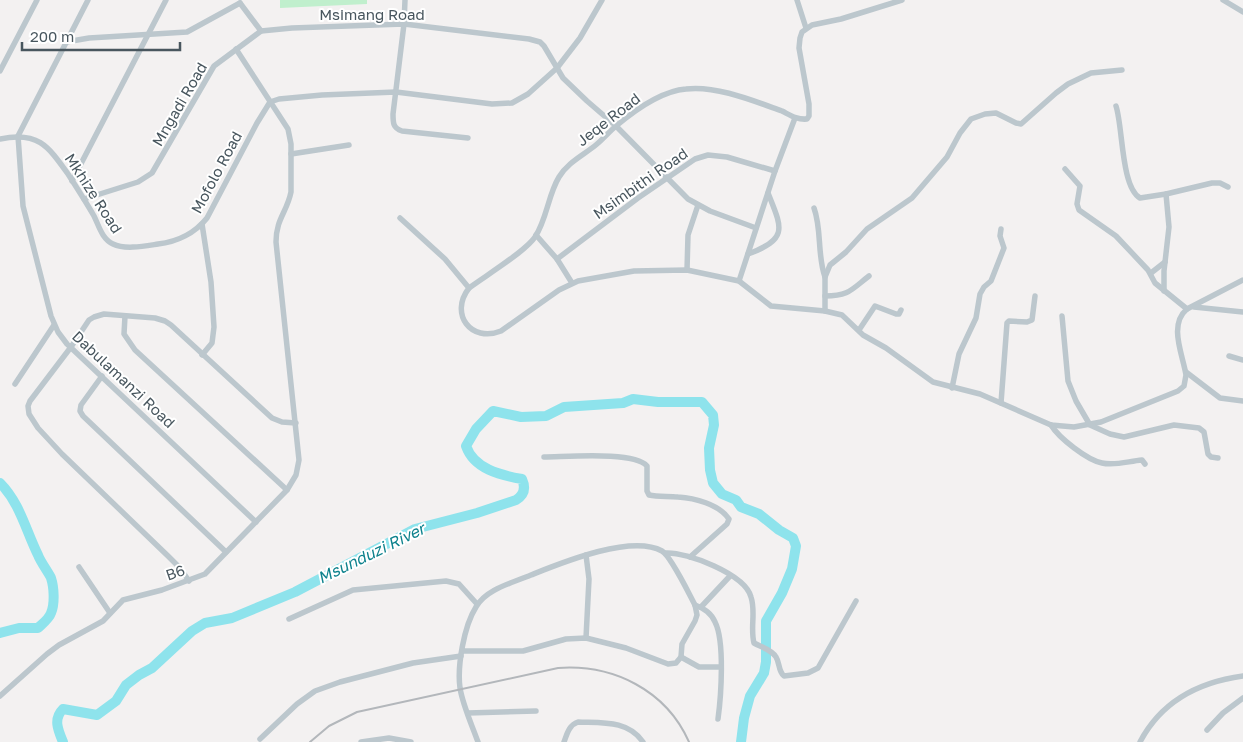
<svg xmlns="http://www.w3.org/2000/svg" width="1243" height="742" font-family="'Golos Text',sans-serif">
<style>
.green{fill:#c0efcd}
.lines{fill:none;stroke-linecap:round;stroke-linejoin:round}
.river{stroke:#8ee3ec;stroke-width:10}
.minor{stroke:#bcc7cd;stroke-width:5.5}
.rail{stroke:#b3b7bb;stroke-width:2}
.labels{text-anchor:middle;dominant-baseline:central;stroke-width:4;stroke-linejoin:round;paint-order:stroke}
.street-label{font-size:15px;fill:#48565e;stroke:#fff}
.water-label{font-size:16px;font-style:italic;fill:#0e828d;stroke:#fff}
</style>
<rect width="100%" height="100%" fill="#f3f1f1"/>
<polygon class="green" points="280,0 367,0 367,4 280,8"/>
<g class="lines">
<g class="river">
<path d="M0 483C20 503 26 531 38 555 40 561 50 575 51 578 54 587 55 604 51 613 49 619 42 624 38 628H19L0 633"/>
<path d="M63 742C58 730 53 719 63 709L97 715 116 701 126 685 139 675 152 668 192 631 205 623 232 618 295 592 415 529 477 513 516 500C524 495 526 488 522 479 500 475 474 469 466 446L476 429 493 411 521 417 546 416 564 407 623 403 633 399 658 402H702L713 415 714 425 709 448 710 470 713 483 722 494 736 500 741 507 759 514 779 530 793 538 796 546 792 569 782 593 766 621V662L764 673 750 696 744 718 741 742"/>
</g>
<g class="minor">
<polyline points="88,0 18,136 23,206 51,316 58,332 67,344 256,522"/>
<path d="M405 0 404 24 393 114C393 123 393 128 402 131L468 138"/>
<polyline points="797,0 806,28"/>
<polyline points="1223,0 1243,12"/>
<polyline points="240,3 261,31"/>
<polyline points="66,42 89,38 187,32 240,3"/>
<polyline points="0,71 37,0"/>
<polyline points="270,102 279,99 322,95 396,92 492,104 512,103 528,94 557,68 580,38 602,0"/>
<path d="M1116 106C1123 127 1121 187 1140 198L1166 194"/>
<path d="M0 139C38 131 48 146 68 174 77 188 86 202 94 216 99 226 102 239 113 244 125 250 145 246 158 244 177 242 195 233 207 218L257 123 270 102"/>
<polyline points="291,154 349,145"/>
<polyline points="1065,169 1080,186 1077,204 1079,210 1116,236 1148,270 1155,283 1187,309"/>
<polyline points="72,181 166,0"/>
<polyline points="84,199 138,182 152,173 214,66 261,31 292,28 404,24 529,39 540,42 544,46 563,78 587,101 616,126 688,199 710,211 756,228"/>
<path d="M814 208C822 230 817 255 825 277"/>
<path d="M400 218 445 259 469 288C449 314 471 343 501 331L559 290 578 281 634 271 687 270 739 281 771 306 825 311 842 315 863 335 886 348 933 382 980 394 1051 425 1074 427 1101 422 1178 391 1184 386 1186 375C1183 355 1168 325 1187 309L1243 280"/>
<polyline points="536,235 557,259 572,283"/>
<path d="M748 254C789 239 782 228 768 193"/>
<polyline points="557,259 638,198 695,159 708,155 727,157 775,171"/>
<polyline points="687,270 688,235 698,205"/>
<polyline points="1151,273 1165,262"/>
<polyline points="739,281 775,171 795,118"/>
<path d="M469 288C485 276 525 252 535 237 547 219 548 195 559 177 568 162 584 155 597 144 603 139 609 132 616 126 635 110 661 91 686 89 715 85 754 101 782 111 790 115 797 120 807 119L809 116V104L799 48 800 38 802 32 812 25 841 19 902 0"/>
<polyline points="1164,291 1164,271 1169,227 1166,194 1212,183 1220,183 1228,187"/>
<path d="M825 296C849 296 851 290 869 276"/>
<polyline points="1194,307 1243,312"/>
<polyline points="825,311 825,277 830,265 846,252 867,229 912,198 947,157 960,133 971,119 985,114 996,113 1016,123 1021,124 1056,93 1068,84 1091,73 1122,70"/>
<polyline points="125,316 124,334 135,350 287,490"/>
<polyline points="1062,316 1068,381 1076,401 1090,425 1110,434 1124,437 1174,425 1199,428 1204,432 1208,454 1211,457 1218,458"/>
<polyline points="859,330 875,306 896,314 899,314 901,310"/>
<polyline points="202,355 212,343 214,327 211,282 202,224"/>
<polyline points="1229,356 1243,360"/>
<polyline points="1186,372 1220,398 1243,401"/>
<polyline points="102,376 81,405 80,411 83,416 226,552"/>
<polyline points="15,384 54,325"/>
<polyline points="952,388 959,354 976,318 980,294 984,287 991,281 1004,248 1000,236 1001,229"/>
<polyline points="1001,403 1007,323 1009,321 1027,322 1032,320 1035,296"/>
<path d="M1051 425C1059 438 1087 460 1102 463 1115 466 1129 461 1142 460L1145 464"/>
<path d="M544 457C566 457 634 451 647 466V491L649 495C658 497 668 496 678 497 694 498 719 504 729 519L727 524 690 557"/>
<path d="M666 553C687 552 745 574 751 597 756 612 750 628 754 643 761 647 772 650 776 657 780 663 778 671 784 676L808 673 818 668 856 601"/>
<polyline points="79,567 110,613"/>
<polyline points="189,581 180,568 168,556 62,454 38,428 29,414 28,406 30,401 71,347 89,320 94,317 104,314 155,318 165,321 171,325 272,418 282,422 296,423"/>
<path d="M695 605C705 609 711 613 715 622 725 641 721 697 718 719"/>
<polyline points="701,607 730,576"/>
<polyline points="289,619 353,590 446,581 459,584 477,604"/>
<polyline points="586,638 589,579 586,555"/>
<path d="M462 651H523L566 639 586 638 626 648 668 664 676 663 681 657 682 644 695 621 697 615 695 605C689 594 671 556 662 551 631 534 561 563 531 575 512 583 486 589 476 607 464 626 457 666 460 688 463 706 472 725 478 742"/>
<polyline points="681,657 699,667 720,667"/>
<path d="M0 696 47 654 59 645 103 621 123 600 162 590 205 574 287 490 296 475 299 460 276 242C276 219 287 212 291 192V144L288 129 236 49"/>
<polyline points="468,713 536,711"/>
<polyline points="1207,730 1223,713 1243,698"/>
<polyline points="260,739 297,704 315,691 340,682 413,663 461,656"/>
<polyline points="361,742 389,738 411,742"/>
<path d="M564 742C567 734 569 725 578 722 602 723 628 720 643 742"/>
<path d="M1140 742C1161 702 1199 682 1243 676"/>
</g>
<path class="rail" d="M310 742 329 726 357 712 558 668C613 664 666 690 689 742"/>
</g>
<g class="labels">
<g class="street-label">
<text x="372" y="14">Msimang Road</text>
<text transform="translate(179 104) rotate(-60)">Mngadi Road</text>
<text transform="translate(608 119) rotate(-38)">Jeqe Road</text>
<text transform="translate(216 172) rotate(-62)">Mofolo Road</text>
<text transform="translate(640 183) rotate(-35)">Msimbithi Road</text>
<text transform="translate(94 193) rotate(57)">Mkhize Road</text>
<text transform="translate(124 379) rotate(43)">Dabulamanzi Road</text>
<text transform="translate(175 572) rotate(-19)">B6</text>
</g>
<g class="water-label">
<text transform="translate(371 553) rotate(-26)">Msunduzi River</text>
</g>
</g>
<path d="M22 42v8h158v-8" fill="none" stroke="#48565e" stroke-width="2.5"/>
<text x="30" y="42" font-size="15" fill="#48565e" stroke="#ffffff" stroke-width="4" paint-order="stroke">200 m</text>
</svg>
